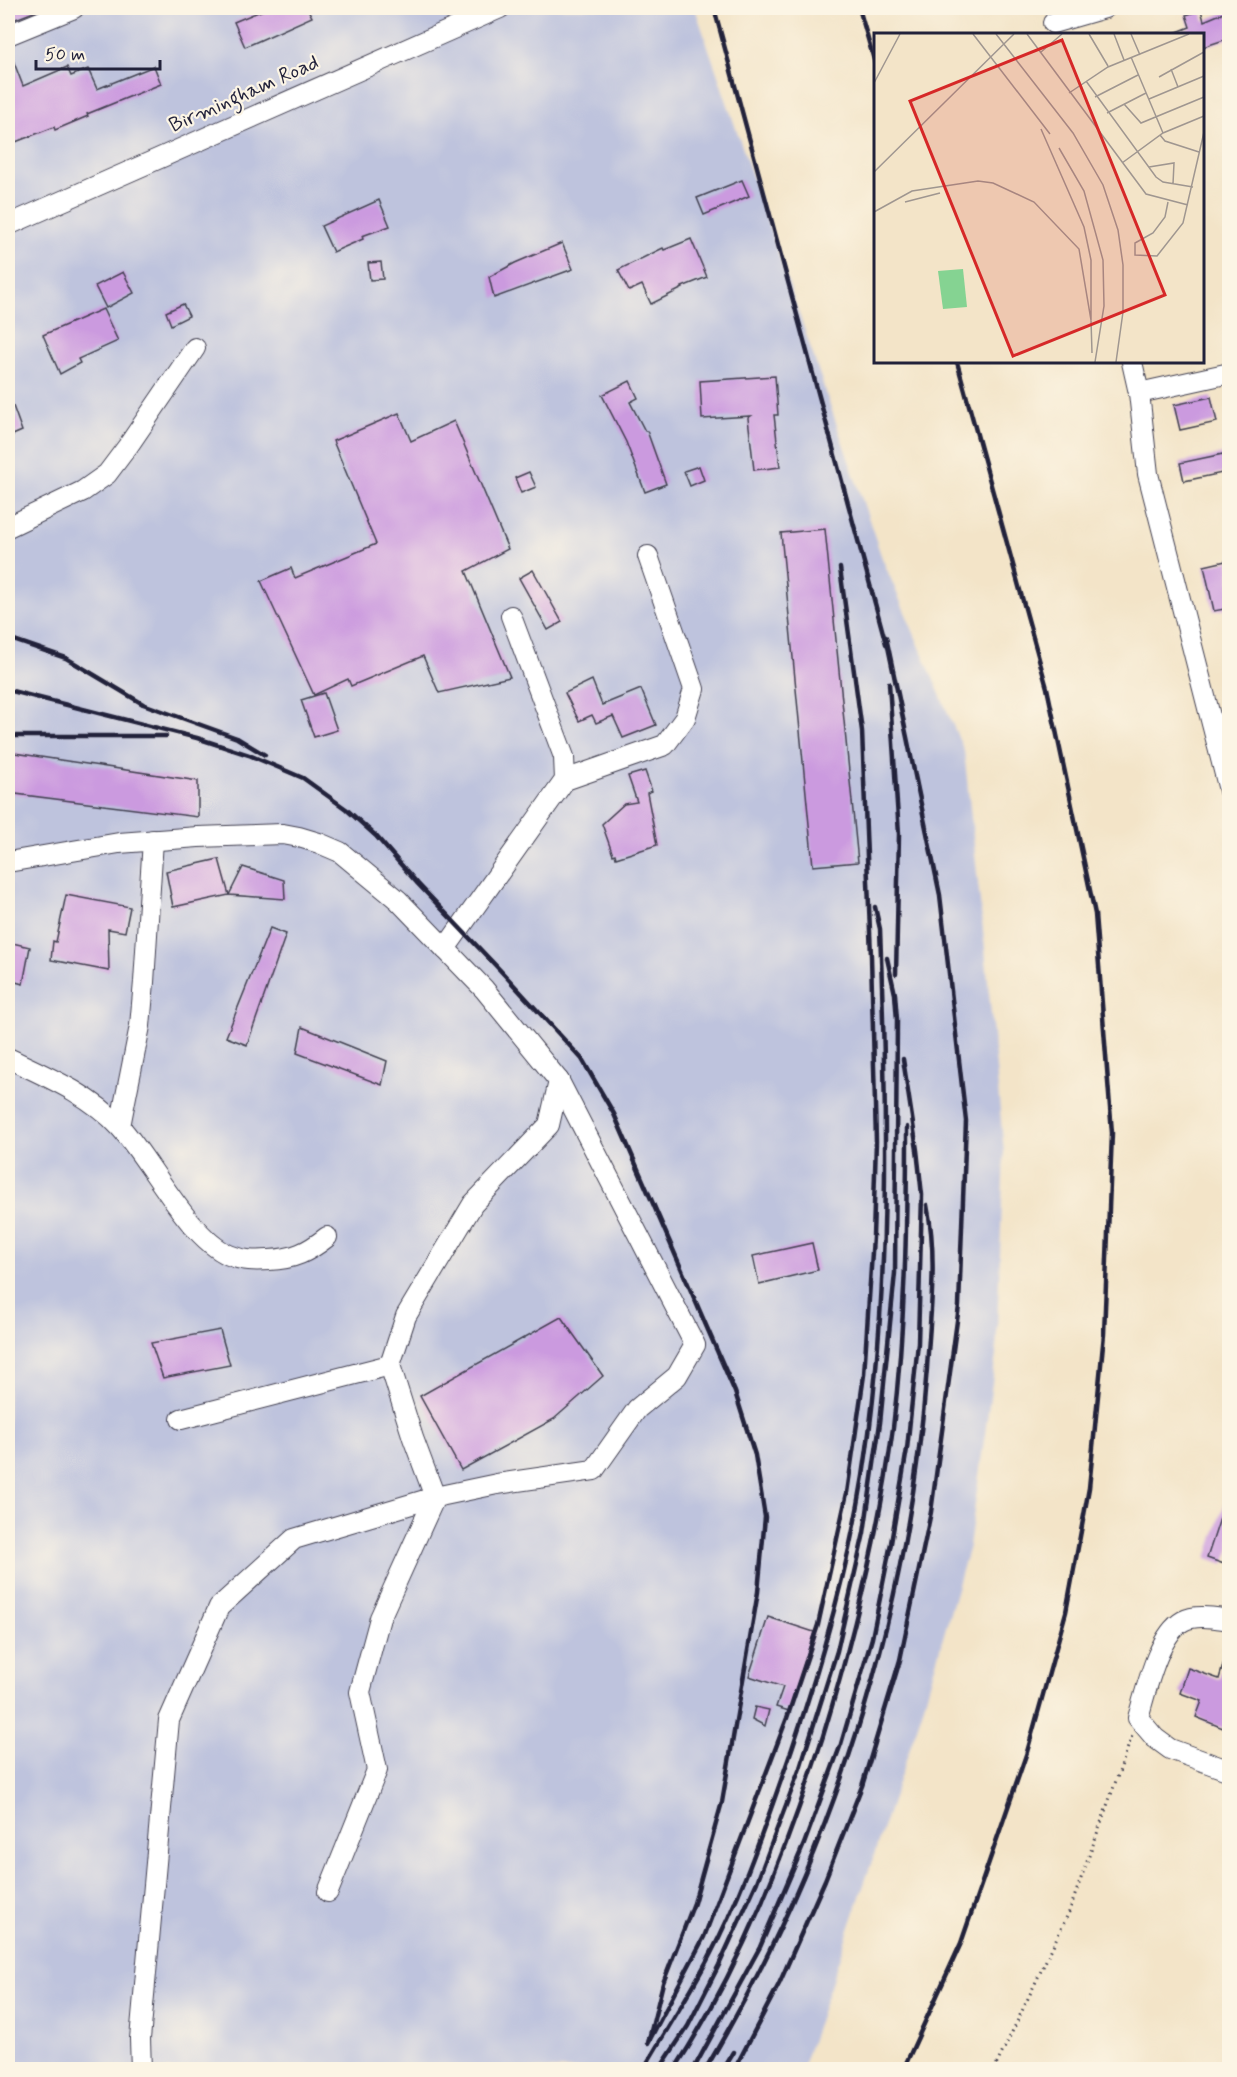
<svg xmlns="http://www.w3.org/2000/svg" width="1237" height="2077" font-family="Mynerve,sans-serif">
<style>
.industrial{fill:#bec3dd}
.building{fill:#cb9adf}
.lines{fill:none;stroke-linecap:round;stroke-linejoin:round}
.minor-casing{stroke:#413f50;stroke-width:22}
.path{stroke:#413f50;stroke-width:3;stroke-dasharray:1.5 4.5;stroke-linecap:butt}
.minor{stroke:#fff;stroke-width:20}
.rail{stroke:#22223b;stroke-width:4.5}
.labels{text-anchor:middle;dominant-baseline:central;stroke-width:4.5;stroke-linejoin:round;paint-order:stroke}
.street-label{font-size:21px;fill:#22223b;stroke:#fcf5e5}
.inset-road{fill:none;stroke:#9f9690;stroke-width:1.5}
.view{fill:#d62828;fill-opacity:0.15;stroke:#d62828;stroke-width:3}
.inset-edge{fill:none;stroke:#22223b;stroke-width:3}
</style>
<rect width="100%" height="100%" fill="#fcf5e5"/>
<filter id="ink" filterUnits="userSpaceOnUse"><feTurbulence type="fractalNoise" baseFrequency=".0167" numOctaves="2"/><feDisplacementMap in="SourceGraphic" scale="12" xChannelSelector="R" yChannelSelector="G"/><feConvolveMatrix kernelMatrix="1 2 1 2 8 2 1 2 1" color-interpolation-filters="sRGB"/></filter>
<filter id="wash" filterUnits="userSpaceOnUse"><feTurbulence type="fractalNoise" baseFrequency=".008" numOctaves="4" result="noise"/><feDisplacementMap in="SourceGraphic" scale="24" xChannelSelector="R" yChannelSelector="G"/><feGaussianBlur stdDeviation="1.35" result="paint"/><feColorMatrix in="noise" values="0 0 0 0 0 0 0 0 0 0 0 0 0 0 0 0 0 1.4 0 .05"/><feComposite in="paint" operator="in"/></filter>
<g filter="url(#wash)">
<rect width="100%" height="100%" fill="#f3e4c8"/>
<polygon class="industrial" points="8,8 695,8 882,558 964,751 985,949 1004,1153 996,1355 969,1546 921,1715 802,2069 8,2070"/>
<g id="blocks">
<g class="building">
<polygon points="8,8 44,8 8,22"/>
<polygon points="268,8 307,8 312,17 245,47 234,22"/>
<polygon points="1201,10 1204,21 1230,10 1230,38 1203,47 1203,34 1172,34 1190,27 1186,15"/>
<polygon points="8,47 23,86 67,67 71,76 88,69 97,89 154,66 161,84 87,114 88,116 55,130 54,127 13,143 8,130"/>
<polygon points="742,180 749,196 704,215 697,198"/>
<polygon points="379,200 390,226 362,236 363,239 333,252 321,226"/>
<polygon points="691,239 707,277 682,287 683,288 651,304 642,285 629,291 618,270 663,248 664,250"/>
<polygon points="562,243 573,269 494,298 489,277 515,263"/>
<polygon points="381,262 383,279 370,280 368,263"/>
<polygon points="123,272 134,293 106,308 95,286"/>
<polygon points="183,304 189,316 171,325 166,312"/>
<polygon points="103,309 118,341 78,359 80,363 60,374 43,335"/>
<polygon points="775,376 778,415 774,415 780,467 754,470 748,418 751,416 702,419 700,381"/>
<polygon points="630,381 638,398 630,402 645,431 647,431 666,484 645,492 626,442 602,395"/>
<polygon points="8,395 9,395 22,431 8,437"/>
<polygon points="1211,397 1217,422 1180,430 1174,405"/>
<polygon points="399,413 411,441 454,421 508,549 466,571 510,677 439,693 423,656 351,686 348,679 314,695 261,581 291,568 295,578 376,544 333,441"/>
<polygon points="1223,454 1227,472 1184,481 1180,463"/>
<polygon points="699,466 704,480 690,486 684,471"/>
<polygon points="529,472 536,487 521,493 515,478"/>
<polygon points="825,529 858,862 813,866 781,533"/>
<polygon points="1230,560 1230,608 1214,611 1204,566"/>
<polygon points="533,570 562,622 548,630 519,578"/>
<polygon points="592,680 602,705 641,689 656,725 623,738 613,716 596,723 592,715 579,721 565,693"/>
<polygon points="324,693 337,730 314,737 301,700"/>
<polygon points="8,752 198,781 198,817 8,793"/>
<polygon points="645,771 652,791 647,793 657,845 616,858 615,854 613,855 602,824 624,804 637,802 628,776"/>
<polygon points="219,859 229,895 173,907 166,871"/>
<polygon points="243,867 284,880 285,899 229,895"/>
<polygon points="66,895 130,907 125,932 108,929 109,971 51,960 53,941 56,942"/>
<polygon points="270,928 286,934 247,1045 226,1037"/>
<polygon points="8,942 30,947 23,984 8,980"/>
<polygon points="302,1027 387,1061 382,1085 297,1053"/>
<polygon points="812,1243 818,1270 759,1284 753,1256"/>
<polygon points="561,1317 603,1376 554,1419 461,1470 420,1396"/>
<polygon points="220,1330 230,1365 163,1378 151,1343"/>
<polygon points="1227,1497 1230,1497 1230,1549 1224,1564 1207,1558"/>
<polygon points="768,1617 814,1632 789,1711 776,1707 783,1687 749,1676"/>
<polygon points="1226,1655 1230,1656 1230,1731 1196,1717 1202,1701 1180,1693 1188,1668 1219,1679"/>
<polygon points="755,1707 769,1710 765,1726 752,1719"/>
</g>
</g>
</g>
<g filter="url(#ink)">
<use href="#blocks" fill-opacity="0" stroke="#413f50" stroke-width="1.5"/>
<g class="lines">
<g class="minor-casing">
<g id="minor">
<polyline points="1053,23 1105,8"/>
<polyline points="8,35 74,8"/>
<polyline points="8,225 500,8"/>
<polyline points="1132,362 1139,393 1148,474 1230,794"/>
<polyline points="1139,393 1230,373"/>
<polyline points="8,527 83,491 107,474 128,446 195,348"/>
<polyline points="565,780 665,745 685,718 694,689 648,556"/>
<polyline points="8,862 119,843 198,837 283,834 299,837 319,843 340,852 398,900 484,989 559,1081 549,1125 473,1204 406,1316 390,1365 413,1438 435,1497 380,1618 360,1692 377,1770 328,1892"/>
<polyline points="445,949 565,780 564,757 511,616"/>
<path d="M8 1058C46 1076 91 1095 120 1127 151 1161 188 1237 229 1255 243 1261 255 1261 269 1260 294 1259 308 1252 327 1237"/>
<polyline points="120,1126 140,1026 144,982 153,840"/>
<polyline points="181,1419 390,1365"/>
<path d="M1230 1620C1215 1618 1196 1614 1183 1621 1158 1635 1146 1691 1138 1718L1155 1738 1170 1749 1230 1771"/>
<polyline points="141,2070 140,2039 169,1720 219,1607 294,1539 435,1497 497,1484 594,1470 637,1409 677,1376 695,1345 559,1081"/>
</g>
</g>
<polyline class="path" points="994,2070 1069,1912 1132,1736"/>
<use href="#minor" class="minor"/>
<g class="rail">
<polyline points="714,8 886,644"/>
<polyline points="859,8 876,67"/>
<polyline points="8,638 66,658 143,704 237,738 265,755"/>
<polyline points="889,683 899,834 896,974"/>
<polyline points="8,690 197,738 249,755 303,778 346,809 376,836 418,884 499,969 582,1059 614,1114 735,1392 755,1455 765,1517 758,1592 722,1802 694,1903 663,1983 648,2043 704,1937 787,1718 818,1625 847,1493 864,1375 873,1237 876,1141 871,956 862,731 840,568"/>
<polyline points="8,736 166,736"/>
<path d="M643 2070C665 2032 689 1995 709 1957 738 1902 759 1843 779 1786 815 1685 846 1582 863 1476 891 1295 887 1111 880 929L875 907"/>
<polyline points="659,2070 688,2026 719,1965 757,1882 800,1768 837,1651 864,1533 880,1423 895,1273 897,1020 895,994 887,958"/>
<path d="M674 2070C741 1967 786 1852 823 1736 854 1635 879 1533 893 1428 905 1328 907 1227 907 1127"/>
<polyline points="693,2070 760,1947 804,1844 841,1744 872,1638 891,1543 907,1449 918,1343 922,1195 917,1150 903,1059"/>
<path d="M705 2070C832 1857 909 1615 927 1368 930 1315 938 1258 927 1205"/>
<polyline points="723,2070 734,2052"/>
<polyline points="734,2070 779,1984 825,1880 862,1786 900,1660 931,1512 959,1306 966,1121 940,895 886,637"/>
<polyline points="903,2070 961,1943 1027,1752 1066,1612 1089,1488 1104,1334 1112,1133 1095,914 1047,688 957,362"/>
</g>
</g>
</g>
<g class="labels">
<g class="street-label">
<text transform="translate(244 94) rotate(-24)">Birmingham Road</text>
</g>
</g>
<g transform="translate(874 33)">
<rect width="330" height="330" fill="#f3e4c8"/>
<path d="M89 236 93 274 69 276 64 238Z" fill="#85d392"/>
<path class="inset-road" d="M99 1 176 101M122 1 199 100 229 152 244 197 249 232V279L242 329M153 1 272 161 314 172M215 1 234 33M240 1 250 27M257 1 266 22M167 19 188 1M257 24 289 100M297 36 304 54M285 44 330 19M212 48 282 144 289 149 319 154M0 50 26 1M195 60 234 34 315 1M221 64 264 42M275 66 330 43M250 71 267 90 330 64M233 80 272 60M286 102 291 108 325 119M185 115 210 158 229 227 230 273 221 329M248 130 289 100 330 83M275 134 300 130 299 151M0 139 140 1M31 169 66 160M294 169 291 184 279 200 261 210V222L283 223 309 190 330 99M0 179 38 158 104 148 119 150 160 169 205 216 217 287V227L210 194 167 96M217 287 218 320"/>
<path class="view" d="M188 7 291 262 139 323 36 68Z"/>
<rect width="330" height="330" class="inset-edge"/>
</g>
<rect width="1237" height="2077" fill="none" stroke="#fcf5e5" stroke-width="30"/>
<path d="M36 60v9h124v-9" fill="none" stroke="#22223b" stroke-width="3"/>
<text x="45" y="60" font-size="18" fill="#22223b" stroke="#fcf5e5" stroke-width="4.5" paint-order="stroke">50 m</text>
</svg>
